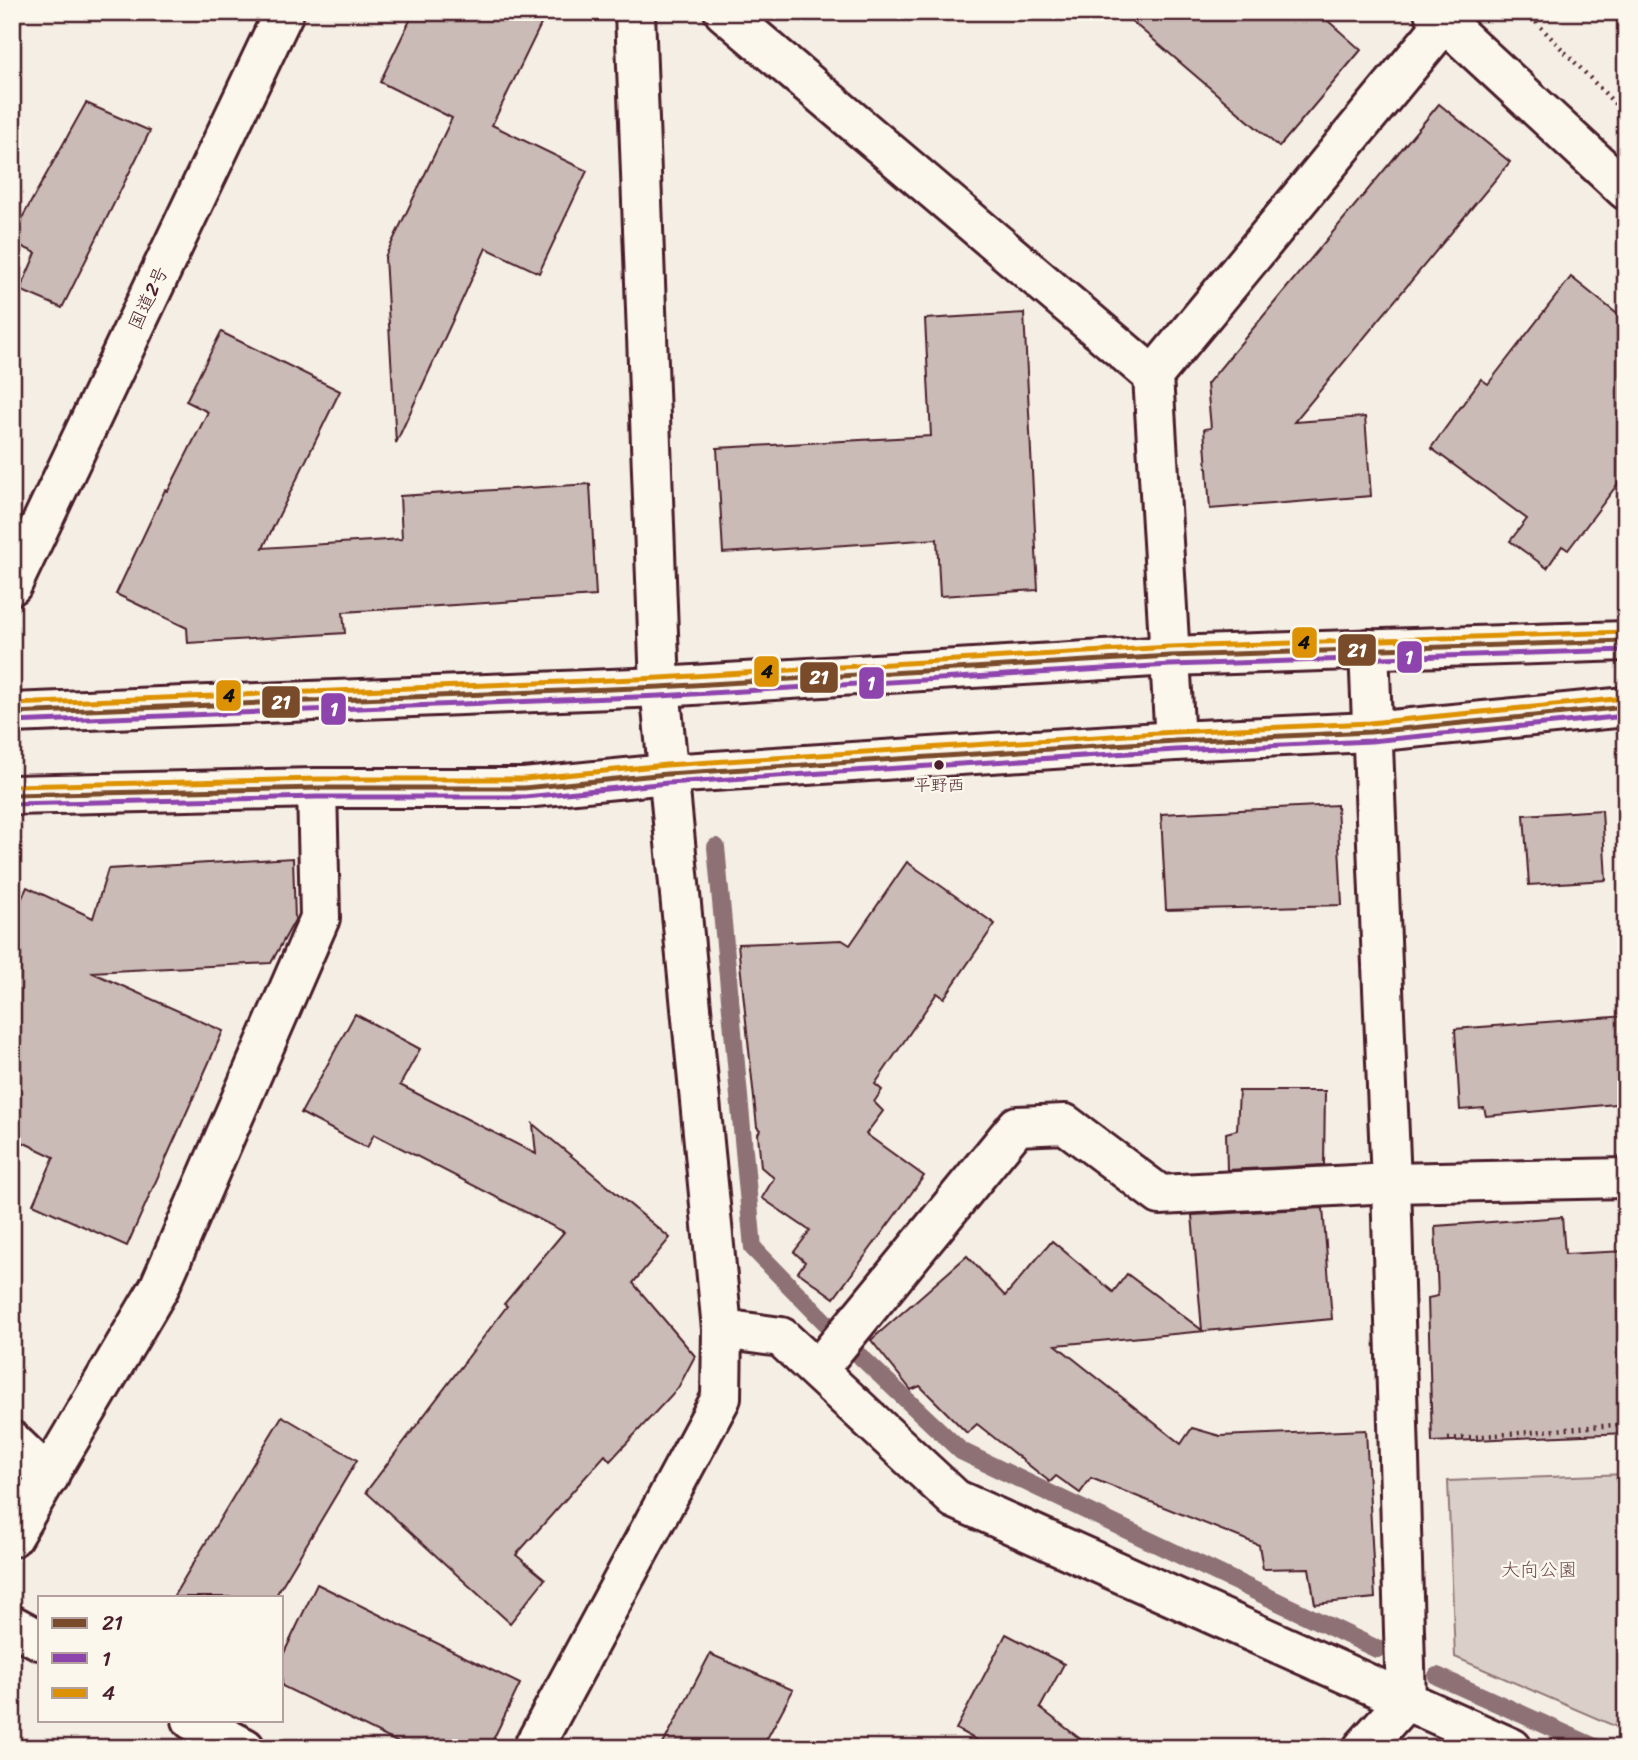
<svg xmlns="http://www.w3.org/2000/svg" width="1638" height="1760" font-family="Sriracha,'Klee One',sans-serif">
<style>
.green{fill:#dbd0c9;stroke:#92787a;stroke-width:2}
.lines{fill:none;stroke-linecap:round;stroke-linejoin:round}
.stream{stroke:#8d7174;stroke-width:18}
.building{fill:#cabbb6;stroke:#4a1f2b;stroke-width:2}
.minor-casing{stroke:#4a1f2b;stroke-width:44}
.tertiary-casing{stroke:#4a1f2b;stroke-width:44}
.trunk-casing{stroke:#4a1f2b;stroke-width:44}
.path{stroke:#4a1f2b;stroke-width:4.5;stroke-dasharray:2 5;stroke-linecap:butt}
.minor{stroke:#fbf7ec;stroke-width:38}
.tertiary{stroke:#fbf7ec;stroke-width:38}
.trunk{stroke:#fbf7ec;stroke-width:38}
.bus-1-casing{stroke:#fbf7ec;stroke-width:10}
.bus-2-casing{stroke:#fbf7ec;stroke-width:10}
.bus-3-casing{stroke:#fbf7ec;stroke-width:10}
.bus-1{stroke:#7a4b2a;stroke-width:5}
.bus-2{stroke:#8e44ad;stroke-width:5}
.bus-3{stroke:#dd9206;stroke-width:5}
.bus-dot{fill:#4a1f2b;stroke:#fbf7ec;stroke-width:2.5}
.labels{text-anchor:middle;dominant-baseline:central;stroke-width:5;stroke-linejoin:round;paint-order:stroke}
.bus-label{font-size:17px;fill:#4a1f2b;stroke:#fbf7ec}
.street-label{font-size:19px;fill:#4a1f2b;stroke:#fbf7ec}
.park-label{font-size:19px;fill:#6e4b52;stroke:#fbf7ec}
.line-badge{stroke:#fbf7ec;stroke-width:2.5}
.badge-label{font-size:19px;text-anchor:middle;font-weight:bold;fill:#fff}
.pale-badge-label{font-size:19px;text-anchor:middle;font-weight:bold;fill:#111}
</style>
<rect width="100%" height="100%" fill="#f4eee4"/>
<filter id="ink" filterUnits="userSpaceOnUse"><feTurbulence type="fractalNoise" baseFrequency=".0143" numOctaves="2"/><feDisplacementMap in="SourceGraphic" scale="14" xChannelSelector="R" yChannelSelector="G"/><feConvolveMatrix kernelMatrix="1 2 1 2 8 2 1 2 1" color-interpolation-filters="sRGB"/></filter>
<g filter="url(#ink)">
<polygon class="green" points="1626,1474 1626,1731 1455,1657 1448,1481"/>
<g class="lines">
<g class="stream">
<polyline points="716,847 753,1248 826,1323"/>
<polyline points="861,1357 961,1451 1377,1649"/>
<polyline points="1437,1676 1597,1748"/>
</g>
</g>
<g class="building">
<polygon points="414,12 547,12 492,125 587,171 539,273 486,248 396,443 385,257 452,118 380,82"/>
<polygon points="1121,12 1318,12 1361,50 1279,147"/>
<polygon points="86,103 150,131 62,308 20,290 36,253 12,242 12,236"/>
<polygon points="1439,104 1510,162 1294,422 1365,417 1371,496 1210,509 1204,429 1211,428 1207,384"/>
<polygon points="1571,277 1626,321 1626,473 1568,550 1562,546 1547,568 1510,541 1527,519 1431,448 1481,379 1488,384"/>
<polygon points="1024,313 1038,590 940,596 937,539 723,553 717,448 931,436 925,319"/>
<polygon points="221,332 340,391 263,548 402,539 400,496 590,484 596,596 343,612 345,633 188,643 187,628 116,594 165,490 168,491 208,412 186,401"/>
<polygon points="1337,805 1342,905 1166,910 1161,814"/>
<polygon points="1602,810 1606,880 1529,885 1524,815"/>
<polygon points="293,858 295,920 271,963 91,972 223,1031 127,1246 33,1204 54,1157 12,1137 12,919 27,887 93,918 108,869"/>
<polygon points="907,862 995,924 944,998 937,993 875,1084 882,1090 874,1102 883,1111 866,1134 924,1176 834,1298 798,1272 805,1262 794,1252 810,1231 762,1198 774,1178 761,1167 758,1134 760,1130 757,1127 738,944 842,940 850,945"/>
<polygon points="355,1014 420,1049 400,1085 536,1154 533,1124 670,1238 633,1283 695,1356 678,1388 610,1461 605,1455 516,1555 545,1579 510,1623 366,1492 507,1306 504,1304 564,1232 374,1134 367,1148 301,1113"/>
<polygon points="1626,1016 1626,1103 1486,1116 1484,1108 1460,1110 1455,1029"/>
<polygon points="1239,1091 1325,1091 1324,1165 1227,1170 1226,1133 1237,1130"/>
<polygon points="1323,1208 1332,1319 1056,1345 1181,1444 1192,1428 1220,1436 1366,1430 1375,1598 1315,1604 1309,1568 1263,1569 1259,1545 1091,1478 1080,1493 1056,1476 1050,1482 977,1424 967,1433 920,1386 911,1390 871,1340 967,1256 1005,1296 1052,1241 1113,1292 1127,1274 1202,1330 1192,1215"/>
<polygon points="1562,1217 1565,1254 1626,1251 1626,1433 1432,1442 1428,1298 1438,1296 1435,1226"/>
<polygon points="282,1416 357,1460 275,1597 173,1597"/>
<polygon points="317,1584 520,1684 489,1748 409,1748 282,1686 282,1657"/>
<polygon points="1006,1634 1064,1664 1040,1708 1092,1748 991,1748 956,1729"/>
<polygon points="710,1654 793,1690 762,1748 661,1748"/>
</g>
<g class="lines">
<g class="minor-casing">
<g id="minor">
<polyline points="724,12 1153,376"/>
<polyline points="12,713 660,687 1170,656 1626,641"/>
<polyline points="1175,741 1153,376 1445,22"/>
<polyline points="12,795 317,788 524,788 667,774 1175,741 1370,732 1626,707"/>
<polyline points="722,1329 781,1337 955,1499 1512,1748"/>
<polyline points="818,1369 1017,1126 1065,1124 1160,1195 1391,1183 1626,1178"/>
<polyline points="12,1441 49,1477"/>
<polyline points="12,1537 159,1288 320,918 317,788"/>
<polyline points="12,1625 40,1640"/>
<polyline points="192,1720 245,1748"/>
<polyline points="533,1748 721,1398 722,1329 660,687 635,12"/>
<polyline points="1363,1748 1406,1700 1391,1183 1369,649"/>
</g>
</g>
<g class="tertiary-casing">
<polyline id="tertiary" points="1434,12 1626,190"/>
</g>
<g class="trunk-casing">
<polyline id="trunk" points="12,585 284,12"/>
</g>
<g class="path">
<polyline points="1526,12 1626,115"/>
<polyline points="1448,1439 1626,1424"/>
</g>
<use href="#minor" class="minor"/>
<use href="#tertiary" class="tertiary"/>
<use href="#trunk" class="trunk"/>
<g class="bus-1-casing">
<g id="bus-1">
<polyline points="12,713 660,687 1170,656 1626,641"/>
<polyline points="12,795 317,788 524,788 667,774 1175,741 1370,732 1626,707"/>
</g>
</g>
<g class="bus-2-casing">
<g id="bus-2">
<polyline points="12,722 660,696 1170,665 1626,650"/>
<polyline points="12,804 317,797 525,797 668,783 1175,750 1371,741 1626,716"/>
</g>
</g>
<g class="bus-3-casing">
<g id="bus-3">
<polyline points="12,704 660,678 1170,647 1626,632"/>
<polyline points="12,786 317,779 524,779 666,765 1174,732 1369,723 1625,698"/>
</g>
</g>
<use href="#bus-1" class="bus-1"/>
<use href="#bus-2" class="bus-2"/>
<use href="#bus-3" class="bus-3"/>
</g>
</g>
<circle class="bus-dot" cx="939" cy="765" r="6"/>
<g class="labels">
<g class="bus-label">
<text x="939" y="785">平野西</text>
</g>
<g class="street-label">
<text transform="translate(148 298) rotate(-65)">国道2号</text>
</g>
<g class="park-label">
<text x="1539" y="1569">大向公園</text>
</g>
</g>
<g class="line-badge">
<rect x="1291" y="626" width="27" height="33" rx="7" fill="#dd9206"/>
<rect x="1337" y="633" width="40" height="34" rx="7" fill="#7a4b2a"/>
<rect x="1396" y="640" width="27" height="34" rx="7" fill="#8e44ad"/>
<rect x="753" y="655" width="27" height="33" rx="7" fill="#dd9206"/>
<rect x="799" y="661" width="40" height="33" rx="7" fill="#7a4b2a"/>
<rect x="858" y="666" width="27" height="34" rx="7" fill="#8e44ad"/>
<rect x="215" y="679" width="27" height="33" rx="7" fill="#dd9206"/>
<rect x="261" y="685" width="40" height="34" rx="7" fill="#7a4b2a"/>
<rect x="320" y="692" width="27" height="34" rx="7" fill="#8e44ad"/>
</g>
<g class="badge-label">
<text x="1357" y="657">21</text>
<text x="1409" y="664">1</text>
<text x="819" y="684">21</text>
<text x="871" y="690">1</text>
<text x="281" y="709">21</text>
<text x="334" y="716">1</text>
</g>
<g class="pale-badge-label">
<text x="1304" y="649">4</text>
<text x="767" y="678">4</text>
<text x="229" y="702">4</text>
</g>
<rect width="1638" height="1760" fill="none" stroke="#fbf7ec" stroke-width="42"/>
<rect x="21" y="21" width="1596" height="1718" fill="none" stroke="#4a1f2b" stroke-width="2.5" filter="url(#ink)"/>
<rect x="38" y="1596" width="245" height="126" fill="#fbf7ec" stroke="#b4a19f" stroke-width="2"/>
<rect x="52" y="1618" width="35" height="10" fill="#7a4b2a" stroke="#b4a19f" stroke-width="2"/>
<text x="102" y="1630" font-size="21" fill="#4a1f2b">21</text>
<rect x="52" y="1653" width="35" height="10" fill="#8e44ad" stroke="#b4a19f" stroke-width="2"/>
<text x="102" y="1666" font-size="21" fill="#4a1f2b">1</text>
<rect x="52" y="1688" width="35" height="10" fill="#dd9206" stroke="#b4a19f" stroke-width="2"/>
<text x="102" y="1700" font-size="21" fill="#4a1f2b">4</text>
</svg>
